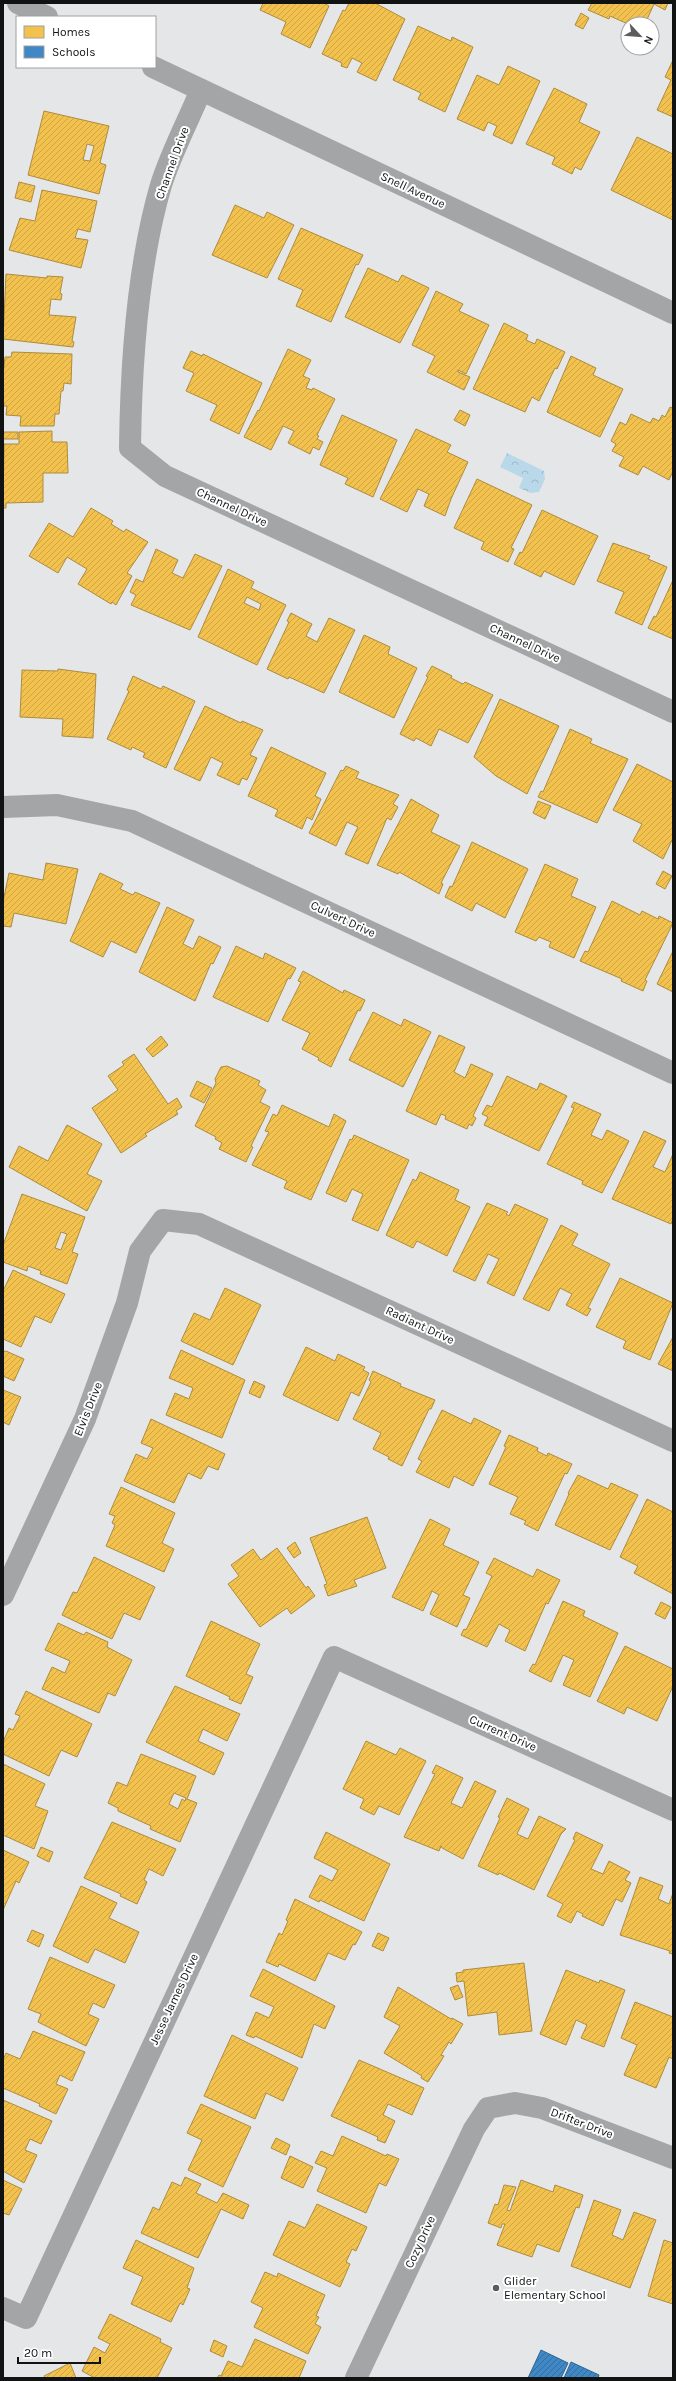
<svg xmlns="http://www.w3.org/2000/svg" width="676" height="2381" font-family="Karla,sans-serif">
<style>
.park{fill:url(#park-crowns)}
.homes{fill:url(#homes-hatch);stroke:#ae8c3c;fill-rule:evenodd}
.schools{fill:url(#schools-hatch);stroke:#31658f}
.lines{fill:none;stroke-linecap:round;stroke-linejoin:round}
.minor{stroke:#a3a5a6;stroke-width:22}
.tertiary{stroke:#a3a5a6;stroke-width:22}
.poi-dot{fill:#5b5c5d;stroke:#fff;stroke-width:1.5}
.labels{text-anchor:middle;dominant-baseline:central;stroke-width:4;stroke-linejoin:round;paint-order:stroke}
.street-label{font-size:12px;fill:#111212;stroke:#fff}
.poi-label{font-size:12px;fill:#111212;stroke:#fff;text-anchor:start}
</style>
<defs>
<pattern id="park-crowns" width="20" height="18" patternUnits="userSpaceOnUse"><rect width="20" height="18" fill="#b9d8e9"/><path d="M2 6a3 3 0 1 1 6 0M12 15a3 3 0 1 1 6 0" fill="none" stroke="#9eb8c7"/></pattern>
<pattern id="homes-hatch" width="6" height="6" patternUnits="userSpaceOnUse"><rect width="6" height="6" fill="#f2c14e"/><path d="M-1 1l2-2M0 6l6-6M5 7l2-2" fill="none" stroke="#cea543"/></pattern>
<pattern id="schools-hatch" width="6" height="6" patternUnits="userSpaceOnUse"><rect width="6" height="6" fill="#3f88c5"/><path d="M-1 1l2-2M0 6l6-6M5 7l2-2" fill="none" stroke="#336e9f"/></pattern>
</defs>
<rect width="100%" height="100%" fill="#e4e6e8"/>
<polygon class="park" points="507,453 544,471 545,479 539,492 531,493 519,488 523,478 500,467"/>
<g class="homes">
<polygon points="263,3 324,3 329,6 310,48 281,34 286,22 260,10"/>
<polygon points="349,3 375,3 405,19 376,81 357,72 362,63 352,58 347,68 341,66 342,63 322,54 343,10 345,11"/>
<polygon points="592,3 668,3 665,10 654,4 645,24 628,24 610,16 609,19 588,10"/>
<polygon points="581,13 589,18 583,29 575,25"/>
<polygon points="418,26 451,41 452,37 473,47 445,112 418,99 421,93 393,80"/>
<polygon points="673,60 673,117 657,110 671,80 665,77"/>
<polygon points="508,66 540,81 512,144 493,135 497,126 488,122 484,131 457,119 477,75 499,85"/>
<polygon points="554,88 587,104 579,122 600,132 581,170 575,167 572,174 552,164 555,157 526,144"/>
<path d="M44 111 109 126 100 163 106 165 99 194 28 175ZM87 144 94 146 90 161 83 160Z"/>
<polygon points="637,137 673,154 673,220 611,190"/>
<polygon points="19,182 35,186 31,202 15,198"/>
<polygon points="42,190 97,201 90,232 78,229 75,238 88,240 81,268 9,250 20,218 35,221"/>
<polygon points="235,205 264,218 267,212 294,225 267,278 212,255"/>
<polygon points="301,228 363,255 358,265 356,264 331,322 296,306 303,290 278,279"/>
<polygon points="368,268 398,282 402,275 429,288 400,343 345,317"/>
<polygon points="6,274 47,278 47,276 63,277 60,293 62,294 61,300 51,299 49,315 76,317 72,341 74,342 73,347 3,339"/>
<polygon points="436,291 463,304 459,311 489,325 466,374 458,370 458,372 470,377 464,390 427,372 435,356 412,345"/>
<polygon points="504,323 528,335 526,340 535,344 537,339 565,352 557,369 555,368 539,401 532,397 525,412 473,389"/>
<polygon points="288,349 311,360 303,376 310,379 306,388 312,390 313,388 335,399 317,435 319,436 317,439 323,442 319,450 313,447 310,454 288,443 294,431 283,426 271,450 244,437 258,410 259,411"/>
<polygon points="191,351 202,356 203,354 262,383 239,434 210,420 217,405 186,391 194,373 183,368"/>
<polygon points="12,352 72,354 71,384 64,383 63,391 61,391 59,414 55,414 54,426 20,426 21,416 6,415 7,406 4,406 3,402 3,375 5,357 11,357"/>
<polygon points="571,356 596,368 593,375 623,389 600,437 547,412"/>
<polygon points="670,407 673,408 673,471 669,480 643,466 638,475 619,466 624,457 612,451 616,444 611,441 620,422 626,425 631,414 650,423 653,418 659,421 662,415 665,417"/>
<polygon points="460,410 470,415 465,426 454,420"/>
<polygon points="342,415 397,440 373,497 345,484 348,478 320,465"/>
<polygon points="416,429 451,445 447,452 468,462 451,499 445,516 424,506 429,494 418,489 407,512 380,499"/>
<polygon points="52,431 52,442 67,442 68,473 43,473 43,502 6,503 6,508 3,508 4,444 19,444 19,432"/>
<rect x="3" y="432" width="15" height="7"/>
<polygon points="477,479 532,505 511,548 514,549 508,562 481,549 484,542 454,528"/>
<polygon points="91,508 113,521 111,524 124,532 126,529 148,542 127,573 132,576 116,605 112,602 111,604 78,584 87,569 67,557 58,573 29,556 49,523 73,537"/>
<polygon points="542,510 598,536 574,585 544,571 541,577 514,564 520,552 522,553"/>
<polygon points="613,543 650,556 648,559 667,567 642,625 615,613 624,592 597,581"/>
<polygon points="156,549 178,560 172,573 183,578 195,554 222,566 190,630 131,605 136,595 130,592 136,579 143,582"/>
<path d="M228 569 254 582 251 588 286 605 257 665 198 637ZM247 597 261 604 259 610 244 603Z"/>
<polygon points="673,580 673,639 648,628 654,616 656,617"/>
<polygon points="291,613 312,624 306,636 317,642 329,618 355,630 324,693 289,677 288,679 267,669 289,622 287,621"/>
<polygon points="364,635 390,647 388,654 417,668 394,718 339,692"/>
<polygon points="432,666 452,676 451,678 463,684 465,682 493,695 468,743 439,729 431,746 416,738 414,741 400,734 428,677 426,676"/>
<polygon points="58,669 96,674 93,738 62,736 63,719 20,717 22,670 58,671"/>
<polygon points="133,676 161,689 163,686 195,701 166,768 143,757 145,753 132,747 131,750 107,739 129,691 127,690"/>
<polygon points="500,699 559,726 527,794 496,776 474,757"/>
<polygon points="205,706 241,723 242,721 263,730 250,755 257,758 247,780 242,778 239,785 217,775 223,763 211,757 200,781 174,769"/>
<polygon points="570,729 592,739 590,743 628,759 597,823 538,797 541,791 543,792"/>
<polygon points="271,747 326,773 315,796 321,799 312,820 307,817 302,829 275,816 278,810 248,796"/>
<polygon points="637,764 673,782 673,838 663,859 633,841 642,824 613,810"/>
<polygon points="346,766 359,772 356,778 399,795 393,804 398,807 391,820 387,818 368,864 345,854 358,827 347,822 336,846 309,833 341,770 343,771"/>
<polygon points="411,799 439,815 431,832 460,846 441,883 443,884 439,894 399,872 398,874 377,865"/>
<polygon points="538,801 551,806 545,819 533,813"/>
<polygon points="472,842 528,869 505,918 476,903 472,911 445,897 450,886 452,887"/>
<polygon points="46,863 78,869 66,924 14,913 11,927 3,926 3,902 9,873 43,880"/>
<polygon points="545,864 578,879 571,896 596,907 574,958 549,947 551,942 539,937 536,941 515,932"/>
<polygon points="663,871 672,876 665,889 656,884"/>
<polygon points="100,873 123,884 120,889 133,895 135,892 160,903 136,953 111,941 103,957 70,941"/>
<polygon points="612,901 640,915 642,911 658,919 659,916 673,923 645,980 647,981 643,991 621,981 622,979 580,961 585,951 588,952"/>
<polygon points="167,907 194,920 183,944 193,949 199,936 221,947 213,964 211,963 195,1001 139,972"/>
<polygon points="236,946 263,959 265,953 296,968 290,979 288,978 268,1022 213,997"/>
<polygon points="673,951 673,992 657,984"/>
<polygon points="303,971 343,993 344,990 365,1000 360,1011 358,1010 331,1067 318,1060 319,1058 302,1049 310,1033 282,1020 301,982 298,981"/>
<polygon points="373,1012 401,1026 404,1019 431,1032 403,1087 349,1060"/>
<polygon points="439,1035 465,1047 454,1072 465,1078 471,1064 493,1074 473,1116 476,1118 472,1126 469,1124 467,1129 445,1119 446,1116 441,1114 436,1125 406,1111"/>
<polygon points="161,1036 168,1045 153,1057 146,1049"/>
<polygon points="134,1054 168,1104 177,1098 182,1107 176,1111 178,1114 145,1134 147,1136 121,1153 92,1108 118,1090 108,1076 124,1065 122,1062"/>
<polygon points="227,1066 260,1081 258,1085 266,1090 260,1102 270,1107 251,1146 253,1147 246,1162 219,1149 222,1143 215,1139 216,1137 195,1126 216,1083 215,1079 221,1067"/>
<polygon points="507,1076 537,1090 540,1083 567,1096 539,1151 484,1125 488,1117 482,1114 487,1105 492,1107"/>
<polygon points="197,1081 212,1088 204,1103 190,1096"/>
<polygon points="574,1102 601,1114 591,1135 602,1140 607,1130 629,1141 602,1193 582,1184 583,1181 547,1164 574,1108 571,1107"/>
<polygon points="282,1105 329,1127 334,1114 346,1121 311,1200 284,1188 287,1181 252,1165 269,1132 265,1131 273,1114 277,1116"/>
<polygon points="67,1125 102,1144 87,1174 102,1181 87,1211 9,1167 19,1146 48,1161"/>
<polygon points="644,1131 666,1141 653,1167 665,1172 673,1154 673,1219 671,1224 612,1199"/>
<polygon points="354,1135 409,1160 378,1231 352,1220 363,1194 352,1189 346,1202 326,1193 350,1139 352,1140"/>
<polygon points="420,1172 459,1190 455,1200 470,1207 447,1256 417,1241 413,1248 386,1235 413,1179 416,1181"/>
<path d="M22 1194 85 1217 72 1252 78 1254 67 1284 40 1274 41 1271 28 1266 27 1271 3 1262V1245ZM61 1232 67 1234 61 1250 55 1248Z"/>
<polygon points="487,1203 508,1212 506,1214 509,1216 515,1204 548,1219 514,1296 487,1283 499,1259 488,1254 475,1281 453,1271"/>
<polygon points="561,1225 578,1234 572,1245 610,1264 588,1308 591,1309 587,1316 566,1305 572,1294 560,1288 549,1311 523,1299"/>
<polygon points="13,1270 65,1294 51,1323 35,1316 21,1347 3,1339 3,1291"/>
<polygon points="620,1278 673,1303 650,1360 623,1348 626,1341 596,1327"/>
<polygon points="225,1288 261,1305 233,1365 181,1341 194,1313 210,1320"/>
<polygon points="673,1337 673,1371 658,1364"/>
<polygon points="306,1347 335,1361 338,1354 365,1367 363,1370 369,1373 359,1396 351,1392 338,1421 283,1395"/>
<polygon points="181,1350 245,1380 222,1438 166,1415 175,1393 189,1399 193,1388 169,1378"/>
<polygon points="6,1351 24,1359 14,1381 3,1376 3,1352"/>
<polygon points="373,1371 401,1384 400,1386 435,1400 431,1409 429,1409 402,1466 388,1459 389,1457 373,1449 381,1433 353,1419 371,1382 369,1380"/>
<polygon points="254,1381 265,1386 260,1398 249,1393"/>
<polygon points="3,1390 21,1397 9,1425 3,1422"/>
<polygon points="442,1410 471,1424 474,1418 501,1431 473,1486 454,1476 449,1488 416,1472 422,1461 418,1459"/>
<polygon points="151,1419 225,1454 218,1470 208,1466 201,1479 188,1473 174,1503 124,1481 136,1454 147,1459 153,1448 141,1443"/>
<polygon points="509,1435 538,1448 537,1451 547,1456 548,1453 572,1464 567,1474 565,1473 538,1531 524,1524 526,1521 510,1514 518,1497 489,1484 506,1447 504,1446"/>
<polygon points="578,1475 608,1489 611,1483 638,1495 610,1550 555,1525 569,1494 568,1493"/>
<polygon points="121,1487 175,1513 162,1543 174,1549 164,1572 106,1546 115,1525 112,1523 115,1516 109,1514"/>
<polygon points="647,1499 673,1512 673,1594 634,1573 638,1566 620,1557"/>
<polygon points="367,1517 386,1568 354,1580 357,1586 328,1596 324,1585 327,1584 310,1538"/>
<polygon points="430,1519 450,1529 443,1545 479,1562 463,1595 470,1598 457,1627 430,1614 439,1595 432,1591 423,1611 392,1597"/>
<polygon points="295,1542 301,1553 294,1558 287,1548"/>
<polygon points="277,1548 306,1588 308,1586 315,1596 291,1614 287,1608 260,1627 228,1584 239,1576 231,1565 253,1549 261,1560"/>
<polygon points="94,1557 155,1587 140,1620 124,1613 112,1639 62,1615 73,1592 77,1593"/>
<polygon points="494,1558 533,1577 537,1569 560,1580 548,1604 546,1603 525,1651 505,1641 510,1630 499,1624 487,1647 461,1635 464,1629 466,1630 492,1576 486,1573"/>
<polygon points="563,1601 585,1611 583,1616 618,1633 590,1697 563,1685 574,1660 563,1655 551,1682 529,1671 533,1664 535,1665"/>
<polygon points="661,1602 671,1607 665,1619 655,1614"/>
<polygon points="211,1621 260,1644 246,1674 253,1677 241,1704 229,1699 230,1697 186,1676"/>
<polygon points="58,1623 84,1635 86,1632 108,1642 107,1647 132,1660 115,1696 108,1693 99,1713 42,1689 52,1667 65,1673 70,1661 45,1650"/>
<polygon points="625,1646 673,1669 673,1686 657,1721 627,1707 624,1714 597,1701"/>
<polygon points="175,1686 240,1714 227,1741 203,1729 198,1741 224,1753 214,1775 146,1742"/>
<polygon points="26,1691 92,1724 77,1757 61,1750 49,1776 3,1754 3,1742 9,1728 13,1730 20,1716 15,1714"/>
<polygon points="366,1741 396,1755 400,1748 426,1761 399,1815 379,1806 374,1815 360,1808 364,1799 343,1789"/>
<path d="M141 1754 196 1776 187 1799 197 1803 180 1842 150 1829 151 1826 118 1811V1808L108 1803 117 1782 127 1786ZM174 1793 186 1798 185 1801 182 1799 178 1809 169 1804Z"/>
<polygon points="3,1764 45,1784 35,1806 48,1811 34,1849 3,1835"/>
<polygon points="436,1765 463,1778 451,1803 462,1808 475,1781 496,1791 463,1859 442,1848 441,1846 439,1851 404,1837 435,1774 432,1773"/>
<polygon points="507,1798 529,1809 517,1834 528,1839 539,1816 566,1829 561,1834 534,1890 499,1873 498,1875 478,1866 500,1818 498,1817"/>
<polygon points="112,1822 176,1849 163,1876 149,1869 144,1880 147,1882 137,1904 120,1896 121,1894 84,1878"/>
<polygon points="326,1832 390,1864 364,1921 320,1900 319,1902 309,1897 320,1875 332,1881 338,1870 314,1858"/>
<polygon points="576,1832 603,1845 591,1869 603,1874 609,1861 630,1872 625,1880 631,1883 622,1902 616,1899 603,1926 582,1916 583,1914 577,1911 571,1923 557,1916 563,1904 547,1896 575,1840 573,1839"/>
<polygon points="41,1847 53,1852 49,1862 37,1856"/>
<polygon points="3,1850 29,1862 19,1883 16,1881 3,1910"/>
<polygon points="640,1877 663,1886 658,1899 669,1904 673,1893 673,1954 669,1953 670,1951 620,1935"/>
<polygon points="81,1886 117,1903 109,1918 139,1932 125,1963 95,1949 88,1963 53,1946"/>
<polygon points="295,1899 362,1932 355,1945 353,1944 345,1960 328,1953 315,1981 279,1964 278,1967 266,1962 279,1933 282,1935 288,1921 286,1920"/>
<polygon points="32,1930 44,1935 39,1947 27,1941"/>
<polygon points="378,1933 389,1938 383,1951 372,1946"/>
<polygon points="50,1957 115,1985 104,2008 93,2003 88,2014 99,2019 86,2046 38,2022 41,2014 28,2009"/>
<polygon points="524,1963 532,2031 499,2035 497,2012 468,2016 464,1981 457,1982 456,1973 463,1972 463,1970"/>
<polygon points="263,1969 335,2006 325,2029 314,2024 302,2058 255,2036 254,2038 246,2035 256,2012 269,2018 274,2007 250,1996"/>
<polygon points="566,1970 599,1983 600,1980 625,1990 604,2047 581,2038 587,2025 576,2020 566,2045 540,2034"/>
<polygon points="458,1985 463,1997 455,2000 450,1988"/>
<polygon points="398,1987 451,2019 452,2018 463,2024 451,2044 449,2042 441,2055 444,2056 428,2082 421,2078 422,2076 384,2053 400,2026 384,2017"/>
<polygon points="635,2002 673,2017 673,2059 669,2057 656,2088 624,2075 637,2045 621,2038"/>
<polygon points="33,2031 85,2052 72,2081 60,2075 56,2084 68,2089 56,2114 39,2106 40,2104 3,2088 3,2060 6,2053 20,2059"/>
<polygon points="232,2035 298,2068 283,2101 266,2093 255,2119 204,2096"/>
<polygon points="359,2060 424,2088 412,2115 388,2104 383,2115 395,2121 385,2143 377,2140 378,2137 331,2116"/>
<polygon points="3,2100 52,2121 41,2144 30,2139 25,2150 37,2155 24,2183 3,2171"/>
<polygon points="201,2104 251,2127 223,2187 188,2170 202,2140 187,2133"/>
<polygon points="342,2136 386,2156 387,2154 399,2159 386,2186 379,2183 366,2213 317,2191 327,2168 315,2163 321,2151 333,2156"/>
<polygon points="276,2138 290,2145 286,2155 271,2148"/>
<polygon points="290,2156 313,2167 303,2188 281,2178"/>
<polygon points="185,2177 201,2184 196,2193 217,2203 223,2193 249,2205 243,2219 221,2209 198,2258 141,2233 153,2207 159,2210 172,2182 181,2186"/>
<polygon points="3,2180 22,2189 9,2215 3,2213"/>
<polygon points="521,2180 553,2192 555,2185 583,2195 579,2208 576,2207 559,2252 537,2244 532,2257 497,2245 505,2224 502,2224 501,2228 488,2223 495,2204 498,2205 504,2185 516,2187 507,2210 510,2211"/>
<polygon points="594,2200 621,2210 612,2235 623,2240 634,2212 656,2220 630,2288 571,2266"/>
<polygon points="317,2204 367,2227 356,2251 352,2249 346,2262 350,2264 340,2287 273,2255 289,2221 305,2228"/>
<polygon points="136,2240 194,2268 187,2288 190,2289 183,2305 180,2303 171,2322 131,2304 143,2277 123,2268"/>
<polygon points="664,2240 673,2243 673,2304 648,2296"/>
<polygon points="265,2272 277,2277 278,2273 325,2295 316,2316 319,2317 315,2324 321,2327 308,2354 254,2327 263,2308 251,2302"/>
<polygon points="110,2314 161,2339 160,2342 172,2348 157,2378 95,2378 82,2371 94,2347 105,2353 110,2344 98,2338"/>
<polygon points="255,2339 306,2361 299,2378 217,2378 219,2375 221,2376 228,2361 242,2367"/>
<polygon points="214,2340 227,2346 223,2357 210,2351"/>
<polygon points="70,2363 76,2378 45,2378 44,2376"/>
</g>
<g class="schools">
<polygon points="541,2350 568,2363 561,2378 528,2378"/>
<polygon points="571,2362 599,2375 598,2378 564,2378"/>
</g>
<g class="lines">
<g class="minor">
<path d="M201 90C188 121 171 153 161 185 137 267 131 363 130 448L165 476 673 712"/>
<polyline points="3,807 57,805 132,821 673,1073"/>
<polyline points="3,1595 85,1419 127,1303 140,1251 163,1220 199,1224 673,1441"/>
<polyline points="3,2308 26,2318 334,1657 673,1810"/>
<polyline points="356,2378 474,2129 488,2108 515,2103 542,2108 673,2158"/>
</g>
<g class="tertiary">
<polyline points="18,3 47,17"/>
<polyline points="153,67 673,313"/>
</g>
</g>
<circle class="poi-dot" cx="496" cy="2288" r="4"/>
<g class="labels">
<g class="street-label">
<text transform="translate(172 163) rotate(-70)">Channel Drive</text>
<text transform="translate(413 190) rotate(25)">Snell Avenue</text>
<text transform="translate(232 507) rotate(25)">Channel Drive</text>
<text transform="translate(525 643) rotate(25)">Channel Drive</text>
<text transform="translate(343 919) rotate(25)">Culvert Drive</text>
<text transform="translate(420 1325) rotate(25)">Radiant Drive</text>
<text transform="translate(88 1409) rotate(-68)">Elvis Drive</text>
<text transform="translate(503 1733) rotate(24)">Current Drive</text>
<text transform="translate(174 1999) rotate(-65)">Jesse James Drive</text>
<text transform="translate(582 2123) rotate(21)">Drifter Drive</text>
<text transform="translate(420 2242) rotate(-65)">Cozy Drive</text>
</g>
<g class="poi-label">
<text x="504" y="2281">Glider<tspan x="504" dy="14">Elementary School</tspan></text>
</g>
</g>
<rect width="676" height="2381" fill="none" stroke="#111212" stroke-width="8"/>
<rect x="16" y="16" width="140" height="52" fill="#ffffff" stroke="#a0a0a0"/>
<rect x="24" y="26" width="20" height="12" fill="#f2c14e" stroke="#a0a0a0"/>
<text x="52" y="36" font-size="12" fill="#111212">Homes</text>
<rect x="24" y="46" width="20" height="12" fill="#3f88c5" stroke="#a0a0a0"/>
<text x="52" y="56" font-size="12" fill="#111212">Schools</text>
<g transform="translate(640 36) rotate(116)"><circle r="19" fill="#ffffff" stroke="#a0a0a0"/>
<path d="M0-3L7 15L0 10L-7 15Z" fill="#5b5c5d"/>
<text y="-6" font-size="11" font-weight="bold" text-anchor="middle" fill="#111212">N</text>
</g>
<path d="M18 2357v6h82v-6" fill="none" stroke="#111212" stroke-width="2"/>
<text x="24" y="2357" font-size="12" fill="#111212" stroke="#ffffff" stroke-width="3" paint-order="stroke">20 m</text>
</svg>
